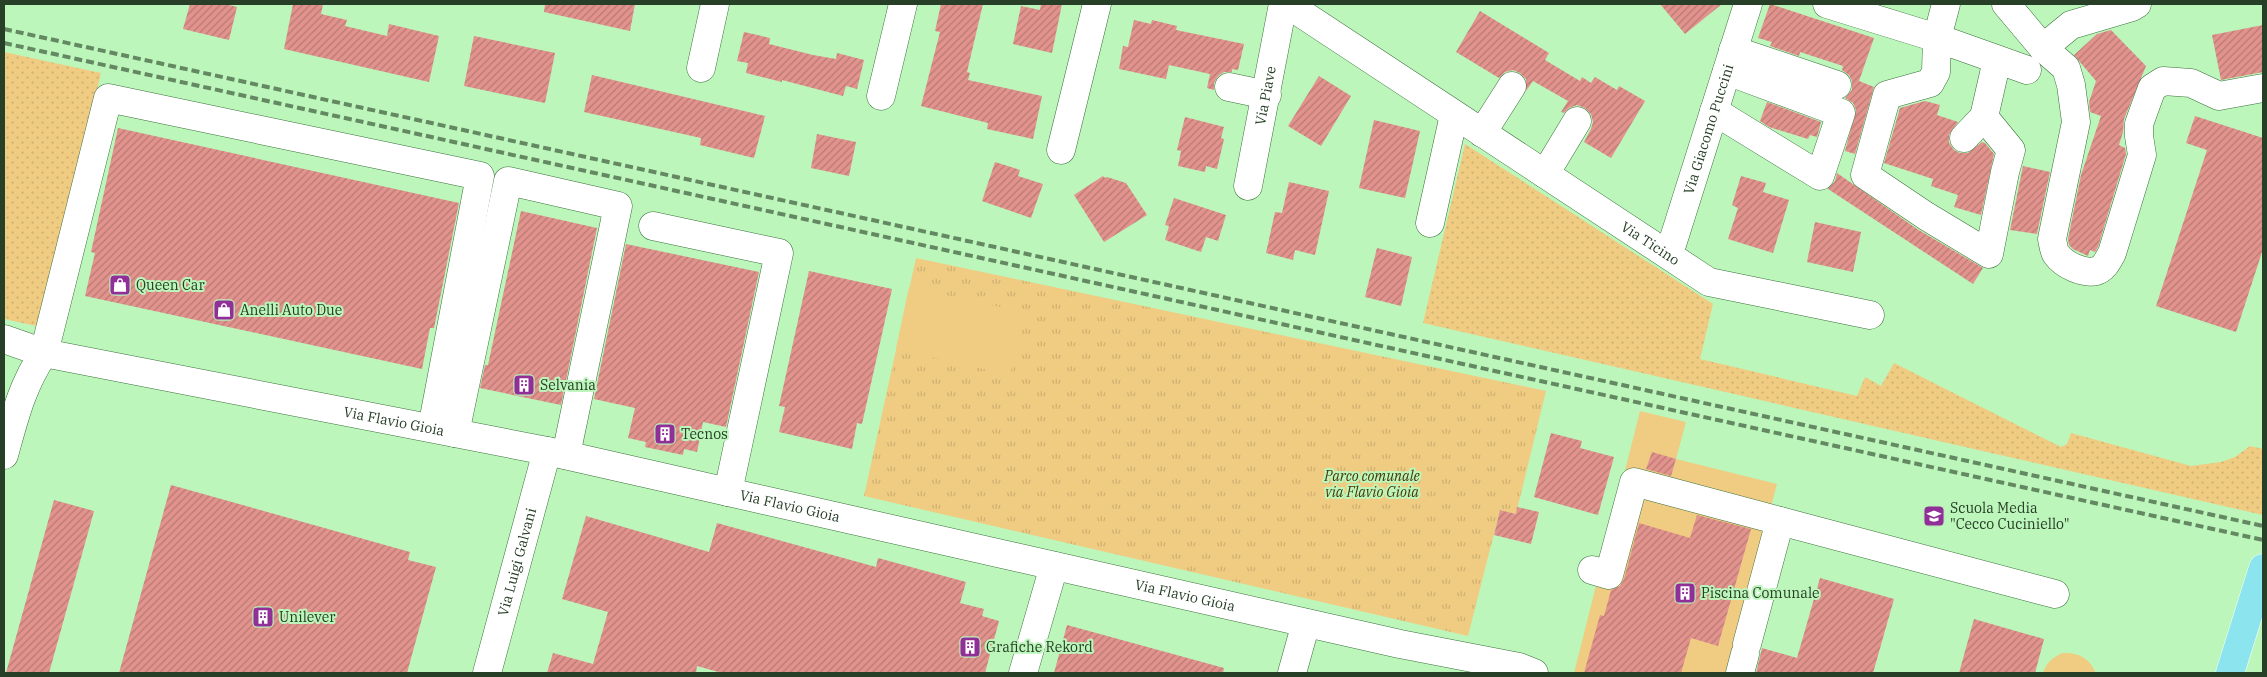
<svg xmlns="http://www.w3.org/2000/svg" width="2267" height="677" font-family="'IBM Plex Serif',serif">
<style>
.grass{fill:url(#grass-dots)}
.park{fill:url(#park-tufts)}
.garden{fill:#f0cc82}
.building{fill:url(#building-hatch)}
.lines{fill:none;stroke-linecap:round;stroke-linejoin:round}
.minor-casing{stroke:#3b703c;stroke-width:29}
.major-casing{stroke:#fff;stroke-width:29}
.minor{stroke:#fff;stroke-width:28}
.major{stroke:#8ce5ee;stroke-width:28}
.rail{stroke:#638862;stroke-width:4;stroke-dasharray:8 4;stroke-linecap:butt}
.labels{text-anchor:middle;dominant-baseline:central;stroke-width:4;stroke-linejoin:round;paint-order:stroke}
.street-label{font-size:14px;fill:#273e27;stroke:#bcf6bb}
.poi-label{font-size:14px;fill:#273e27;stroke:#bcf6bb;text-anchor:start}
.park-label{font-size:14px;font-style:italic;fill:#493505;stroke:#bcf6bb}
</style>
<defs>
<pattern id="grass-dots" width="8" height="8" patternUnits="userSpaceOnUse" patternTransform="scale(1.25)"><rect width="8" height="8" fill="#f0cc82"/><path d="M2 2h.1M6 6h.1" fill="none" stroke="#ceb070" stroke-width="1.8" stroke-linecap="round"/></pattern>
<pattern id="park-tufts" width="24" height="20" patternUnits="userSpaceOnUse" patternTransform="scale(1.25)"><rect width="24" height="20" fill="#f0cc82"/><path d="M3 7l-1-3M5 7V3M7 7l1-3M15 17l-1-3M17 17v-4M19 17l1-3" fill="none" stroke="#ceb070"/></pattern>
<pattern id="building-hatch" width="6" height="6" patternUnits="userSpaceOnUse" patternTransform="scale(1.25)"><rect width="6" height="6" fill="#e3938d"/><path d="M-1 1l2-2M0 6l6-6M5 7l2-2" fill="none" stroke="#b87973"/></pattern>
</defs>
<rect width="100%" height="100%" fill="#bcf6bb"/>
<g class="grass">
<polygon points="4,52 101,73 41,327 4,319"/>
<polygon points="1465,144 1713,304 1700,359 1857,396 1865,377 1881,386 1894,363 2061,447 2067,444 2071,433 2191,466 2221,462 2235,457 2250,446 2263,449 2263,515 1423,323"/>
</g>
<polygon class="park" points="916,258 1546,391 1516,514 1500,510 1468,636 864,496"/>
<g class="garden">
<polygon points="909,287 1023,312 1010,375 896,349"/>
<polygon points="1640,411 1686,422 1676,459 1777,484 1727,673 1574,673"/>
<path d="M2062 653C2079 652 2089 658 2096 673H2043C2046 663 2052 658 2062 653Z"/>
</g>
<g class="building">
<polygon points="190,4 225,4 237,7 229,40 183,29"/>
<polygon points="293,4 323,4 321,14 347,20 345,26 387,36 389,24 439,36 429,82 284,49"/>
<polygon points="545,4 635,4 630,31 544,12"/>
<polygon points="941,4 983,4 967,72 970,73 968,80 1042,96 1033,139 987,129 988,123 921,106 940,32 935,31"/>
<polygon points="1041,4 1062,4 1052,53 1013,44 1021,6 1040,10"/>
<polygon points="1660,4 1722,4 1685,34"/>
<polygon points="1770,4 1874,38 1859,81 1874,87 1855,154 1845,151 1856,110 1853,103 1845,98 1852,90 1852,81 1849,75 1842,70 1843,66 1800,52 1799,56 1770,46 1772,42 1758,38"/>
<polygon points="1480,11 1549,53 1545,60 1580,81 1582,77 1591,83 1595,77 1617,90 1619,86 1645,101 1611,158 1584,142 1591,129 1593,122 1591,114 1585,108 1577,105 1569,108 1564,113 1561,112 1568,101 1533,81 1526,91 1526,79 1520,73 1513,70 1505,72 1499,78 1456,52"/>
<polygon points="1134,20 1151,24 1152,20 1177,26 1176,30 1244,44 1238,70 1232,69 1232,72 1224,72 1218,76 1214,83 1214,90 1207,88 1210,74 1169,65 1166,79 1119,69 1123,46 1128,47"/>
<polygon points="2263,25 2263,72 2221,80 2212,35"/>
<polygon points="2111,30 2146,66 2124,119 2123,132 2119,145 2125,148 2126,154 2098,247 2095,252 2090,250 2088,256 2073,249 2069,245 2068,239 2081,175 2101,116 2090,112 2089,102 2096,81 2074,55 2097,34"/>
<polygon points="744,32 770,38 769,44 813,55 836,59 837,53 864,60 857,89 846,86 843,96 782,80 782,82 746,73 748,63 737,61"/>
<polygon points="474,36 555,53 545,103 464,86"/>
<polygon points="592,75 765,116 754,158 700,145 701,138 584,112"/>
<polygon points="1319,76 1351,96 1321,146 1288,126"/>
<polygon points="1925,101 1940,105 1937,115 1958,122 1949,135 1949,143 1954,150 1960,153 1968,153 1982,142 1985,143 1994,154 1981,215 1954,207 1958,195 1931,186 1933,179 1884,163 1900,108"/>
<polygon points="1767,102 1821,122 1817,137 1810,135 1808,139 1769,127 1760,121"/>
<polygon points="2195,116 2263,138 2263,249 2236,332 2156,306 2207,150 2186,143"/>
<polygon points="1185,117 1224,127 1221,138 1224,139 1217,169 1206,166 1205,172 1178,166 1181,151 1177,150"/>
<polygon points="1374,120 1420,131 1405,198 1359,188"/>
<polygon points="118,128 459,203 434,328 430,328 422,369 85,296 95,253 91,252"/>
<polygon points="817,134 856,142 849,176 811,168"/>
<polygon points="995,162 1020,170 1018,176 1043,184 1031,218 982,201"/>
<polygon points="2023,166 2050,172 2037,234 2010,230"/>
<polygon points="1837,173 1917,229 1983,268 1973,284 1828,189 1835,181"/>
<polygon points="1103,176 1105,178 1107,177 1126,183 1147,215 1104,242 1074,195"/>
<polygon points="1741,176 1766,183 1763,192 1789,200 1773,253 1728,239 1738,208 1732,205"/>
<polygon points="1289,182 1329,191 1315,255 1295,250 1293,260 1266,253 1275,212 1282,213"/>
<polygon points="1174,198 1226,215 1218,241 1206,237 1201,252 1165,240 1169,226 1165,225"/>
<polygon points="521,211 597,228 561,405 480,388 485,365 488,365"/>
<polygon points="1815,222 1861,232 1853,272 1807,262"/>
<polygon points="626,244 759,272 726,427 703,422 697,452 684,449 683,455 645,447 646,442 628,438 635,408 594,399"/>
<polygon points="1377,248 1412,257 1401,306 1365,297"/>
<polygon points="809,271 892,289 862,424 857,423 852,449 779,432 785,407 779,406"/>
<polygon points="1551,433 1582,441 1580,448 1614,457 1598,515 1534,497"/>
<polygon points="1652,452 1676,459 1671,476 1646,469"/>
<polygon points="171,485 410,552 408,560 436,567 407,673 119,673"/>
<polygon points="54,500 94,511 49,673 6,673"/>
<polygon points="1517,507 1539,512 1531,544 1494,535 1500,510 1516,514"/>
<polygon points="1697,515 1751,529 1718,646 1691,638 1681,673 1584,673 1600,615 1604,616 1611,590 1620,586 1624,579 1639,523 1690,538"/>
<polygon points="586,516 709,552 717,523 876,567 878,558 966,582 960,603 984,609 982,616 999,621 985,673 722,673 697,666 696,673 547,673 553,653 593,664 608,612 562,599"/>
<polygon points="1820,578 1894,599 1873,673 1756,673 1762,648 1797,658"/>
<polygon points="1974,619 2044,639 2035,673 1959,673"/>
<polygon points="1067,625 1224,668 1223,673 1054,673"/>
</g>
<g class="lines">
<g class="minor-casing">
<g id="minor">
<path id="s1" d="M1287 4 1709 282 1870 315"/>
<polyline points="1827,4 1937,38 1946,4"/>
<polyline points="2006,4 2043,48"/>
<path d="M2137 4 2132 7 2071 25 2043 48 2066 68 2071 85 2076 122 2052 239C2053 244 2054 251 2056 254 2064 265 2083 274 2096 271 2104 269 2108 260 2112 253L2142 155 2139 136V124L2152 88 2163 81 2191 83 2219 96 2263 88"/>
<polyline points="1733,50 1837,85"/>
<polyline points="1997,60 1984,117 2011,150 2005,172 1989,254 1926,216 1865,175 1887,95 1930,83 1936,72 1937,38 2027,70"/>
<polyline points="701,68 715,4"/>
<polyline points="1229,87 1267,95"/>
<polyline points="881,96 903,4"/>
<polyline points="1714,111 1820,176 1841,113 1727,71"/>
<polyline points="1482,133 1512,86"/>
<polyline points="1964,138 1984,117"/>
<polyline points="1061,150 1097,4"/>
<polyline points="1545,174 1577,121"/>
<path id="s2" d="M1248 186 1283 4"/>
<polyline points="1430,223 1454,115"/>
<polyline points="653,226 779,253 728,492"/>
<path id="s3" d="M1669 254 1748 4"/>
<path id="s4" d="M4 339 44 353 547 451 1400 644 1519 667 1534 673"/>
<polyline points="455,433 508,181 618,206 566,455"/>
<path d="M4 455C14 419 22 385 44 353L108 98 480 176 432 428"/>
<polyline points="1780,521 2055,594"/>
<polyline points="1592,570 1609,575 1634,482 1780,521 1747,644"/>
<path id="s5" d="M487 673 547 451"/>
<polyline points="1023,673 1054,566"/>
<polyline points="1292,673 1306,623"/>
<polyline points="1740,673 1745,654"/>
</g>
</g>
<g class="major-casing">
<polyline id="major" points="2230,673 2263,568"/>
</g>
<use href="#minor" class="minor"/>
<use href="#major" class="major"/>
<g class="rail">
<polyline points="4,29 2263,526"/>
<polyline points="4,43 2263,540"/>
</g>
</g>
<defs>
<g id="shop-square" transform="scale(1.125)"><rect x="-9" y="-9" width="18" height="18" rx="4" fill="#8f2f97" stroke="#bcf6bb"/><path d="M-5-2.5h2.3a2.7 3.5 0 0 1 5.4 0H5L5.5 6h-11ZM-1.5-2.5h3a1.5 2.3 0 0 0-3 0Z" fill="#fff"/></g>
<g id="building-square" transform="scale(1.125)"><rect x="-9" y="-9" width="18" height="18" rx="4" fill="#8f2f97" stroke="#bcf6bb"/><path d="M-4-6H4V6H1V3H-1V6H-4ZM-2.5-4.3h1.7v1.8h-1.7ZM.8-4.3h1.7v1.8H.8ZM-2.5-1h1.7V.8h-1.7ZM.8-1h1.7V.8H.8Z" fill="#fff"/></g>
<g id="school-square" transform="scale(1.125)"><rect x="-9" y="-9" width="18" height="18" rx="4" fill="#8f2f97" stroke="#bcf6bb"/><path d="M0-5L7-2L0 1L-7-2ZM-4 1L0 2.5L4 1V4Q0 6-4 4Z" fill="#fff"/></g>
</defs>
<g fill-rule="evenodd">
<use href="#shop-square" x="120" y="285"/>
<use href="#shop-square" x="224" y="310"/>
<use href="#building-square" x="524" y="385"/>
<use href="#building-square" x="665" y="434"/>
<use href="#school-square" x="1934" y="516"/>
<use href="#building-square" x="1685" y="593"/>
<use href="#building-square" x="263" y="617"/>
<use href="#building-square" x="970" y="647"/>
</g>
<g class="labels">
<g class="street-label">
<text stroke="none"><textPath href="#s2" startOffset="92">Via Piave</textPath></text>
<text stroke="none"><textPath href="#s3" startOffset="131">Via Giacomo Puccini</textPath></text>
<text stroke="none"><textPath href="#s1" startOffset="435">Via Ticino</textPath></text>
<text stroke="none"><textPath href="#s4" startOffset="399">Via Flavio Gioia</textPath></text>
<text stroke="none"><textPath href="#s4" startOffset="804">Via Flavio Gioia</textPath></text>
<text stroke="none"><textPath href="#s5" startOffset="115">Via Luigi Galvani</textPath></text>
<text stroke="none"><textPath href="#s4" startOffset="1209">Via Flavio Gioia</textPath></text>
</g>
<g class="poi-label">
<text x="136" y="285">Queen Car</text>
<text x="240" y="310">Anelli Auto Due</text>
<text x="540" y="385">Selvania</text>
<text x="681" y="434">Tecnos</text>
<text x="1950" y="508">Scuola Media<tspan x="1950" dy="16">"Cecco Cuciniello"</tspan></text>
<text x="1701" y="593">Piscina Comunale</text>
<text x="279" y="617">Unilever</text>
<text x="986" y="647">Grafiche Rekord</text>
</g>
<g class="park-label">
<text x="1372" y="476">Parco comunale<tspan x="1372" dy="16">via Flavio Gioia</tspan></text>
</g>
</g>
<rect width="2267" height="677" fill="none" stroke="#273e27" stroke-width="10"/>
</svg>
